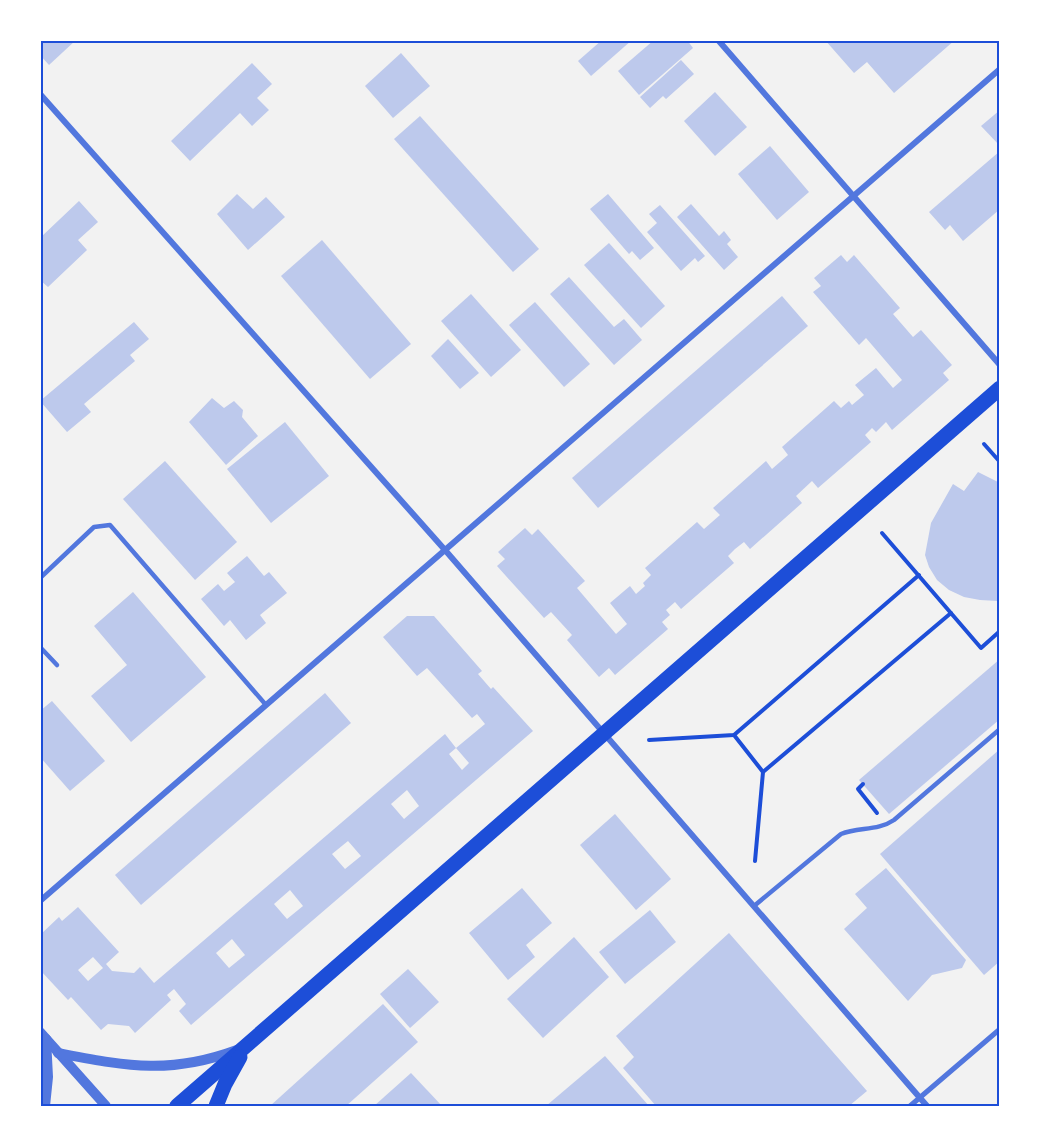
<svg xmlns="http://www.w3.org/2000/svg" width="1040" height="1147" font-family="Barlow,sans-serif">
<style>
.building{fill:#bdc9ec;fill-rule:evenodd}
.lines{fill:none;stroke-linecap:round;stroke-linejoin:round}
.path{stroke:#1d4ed8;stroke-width:4}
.service{stroke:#5277de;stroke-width:4.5}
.pedestrian{stroke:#5277de;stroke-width:5}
.minor{stroke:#5277de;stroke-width:6}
.tertiary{stroke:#5277de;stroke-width:10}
.primary{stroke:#1d4ed8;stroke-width:15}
.neatline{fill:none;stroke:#1d4ed8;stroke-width:2}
</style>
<rect width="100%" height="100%" fill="#f2f2f2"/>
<g class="building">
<polygon points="40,40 76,40 49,65 40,55"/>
<polygon points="602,40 632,40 591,76 578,61"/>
<polygon points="654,40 687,40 693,48 639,95 618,71"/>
<polygon points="825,40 955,40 894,93 867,62 854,73"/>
<polygon points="401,53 430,86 393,118 365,86"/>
<polygon points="681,60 694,74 666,99 663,96 650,108 640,97"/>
<polygon points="252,63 272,84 257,98 269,110 252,126 240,113 190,161 171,141"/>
<polygon points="715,92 747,127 715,156 684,121"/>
<polygon points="1000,110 1000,146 981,126"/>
<polygon points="420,116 539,249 513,272 394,139"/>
<polygon points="770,146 809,192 777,220 738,174"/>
<polygon points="1000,151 1000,209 963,241 950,225 945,230 929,212"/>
<polygon points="237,194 253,209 266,197 285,217 248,250 217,214"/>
<polygon points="608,194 654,248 640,260 632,251 629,254 590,209"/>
<polygon points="79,201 98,222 78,240 87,250 48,287 40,280 40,238"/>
<polygon points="691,204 719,236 724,231 731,240 727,244 738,257 724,270 677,217"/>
<polygon points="660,205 705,256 698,262 695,258 681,271 647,232 657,223 649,214"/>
<polygon points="322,240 411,344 370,379 281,276"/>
<polygon points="609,243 665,306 641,328 584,265"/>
<polygon points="841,255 847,262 854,255 900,308 893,314 913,337 921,330 952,365 943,373 949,380 892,430 886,422 876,432 872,428 865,435 871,442 818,488 812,481 796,496 802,503 750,549 744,542 735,549 728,556 734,563 681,609 675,602 666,610 670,615 662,622 668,629 615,675 609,668 599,677 567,640 572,635 551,612 544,618 497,566 505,559 498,552 525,528 532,535 538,529 585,581 577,588 616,634 627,624 610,603 630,586 636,594 645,586 643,583 651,575 645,568 697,522 704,529 720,515 713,508 766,461 772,469 788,455 782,447 834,401 841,408 849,401 852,405 864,395 855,385 876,368 893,388 902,380 866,338 859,345 813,292 821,286 814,278"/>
<polygon points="569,277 614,327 624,319 642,340 614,365 550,294"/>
<polygon points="471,294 521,350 491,377 441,321"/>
<polygon points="782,296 808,326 598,508 572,478"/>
<polygon points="535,302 590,364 564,387 509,325"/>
<polygon points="134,322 149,339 130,355 135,361 84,404 91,412 67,432 40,401"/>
<polygon points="448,339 479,373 460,389 431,356"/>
<polygon points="212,398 224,408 234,401 243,410 242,417 258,436 226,465 189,422"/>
<polygon points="285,422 329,476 271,523 227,469"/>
<polygon points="165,461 237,542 195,580 123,499"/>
<polygon points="978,472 1000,483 998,601 980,600 964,597 949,590 937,580 929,567 925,555 931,523 953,484 964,491"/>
<polygon points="247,556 264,576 269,572 287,593 260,615 266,623 246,640 230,620 224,626 201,599 218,584 224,591 235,582 227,573"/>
<polygon points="133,592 206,677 131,742 91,696 127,665 94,626"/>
<path d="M407 616H434L482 671 478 674 491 689 493 687 533 731 191 1025 179 1011 186 1004 174 989 167 995 171 1000 135 1033 129 1026 108 1024 101 1030 71 997 68 1000 40 970V935L59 917 62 921 78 907 119 952 106 964 112 971 134 973 140 967 154 983 445 734 456 748 449 754 462 770 469 763 456 748 485 724 477 714 472 718 427 668 417 676 383 637ZM407 790 419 806 404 819 391 804ZM348 841 361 856 345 869 332 854ZM290 890 303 906 287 919 274 904ZM232 939 245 955 229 968 216 953ZM93 957 103 968 88 981 78 970Z"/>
<polygon points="1000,659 1000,719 889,814 859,780"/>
<polygon points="325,693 351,723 141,905 115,875"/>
<polygon points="52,701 105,761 70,791 40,757 40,711"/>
<polygon points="1000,749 1000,961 984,975 880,854"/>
<polygon points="615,814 671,879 636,910 580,845"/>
<polygon points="886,868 966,960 962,968 932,975 908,1001 844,929 867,908 855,894"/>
<polygon points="522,888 552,923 526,945 535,957 508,980 469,933"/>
<polygon points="650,910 676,942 625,984 599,952"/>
<polygon points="729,933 867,1091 849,1106 656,1106 623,1068 634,1057 616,1036"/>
<polygon points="574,937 609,977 543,1038 507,999"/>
<polygon points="408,969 439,1002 410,1028 380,994"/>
<polygon points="383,1004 418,1042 346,1106 270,1106"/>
<polygon points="605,1056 649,1106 546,1106"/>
<polygon points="411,1073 442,1106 374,1106"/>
</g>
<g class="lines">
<g class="path">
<polyline points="984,444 1000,462"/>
<polyline points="882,533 981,648 1000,631"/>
<polyline points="734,735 763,772"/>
<polyline points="649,740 734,735 919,575"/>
<polyline points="863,784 858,789 877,813"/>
<polyline points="755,861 763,772 951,613"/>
</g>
<g class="service">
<polyline points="40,578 94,527 110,525 266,705"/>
<polyline points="40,647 57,665"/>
<path d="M754 906 841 834C859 827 878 831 894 820L1000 729"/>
</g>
<polyline class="pedestrian" points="910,1106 1000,1029"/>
<g class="minor">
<polyline points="718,40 1000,365"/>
<polyline points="40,94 445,550 927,1106"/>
<polyline points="40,901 1000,69"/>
</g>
<g class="tertiary">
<polyline points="40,1032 106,1106"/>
<path d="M58 1053C127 1066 169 1075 237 1050"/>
<polyline points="45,1106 48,1077 46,1039"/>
</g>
<g class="primary">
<polyline points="177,1106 1000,388"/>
<polyline points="216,1106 225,1084 240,1057"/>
</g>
</g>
<rect width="1040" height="1147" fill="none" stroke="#ffffff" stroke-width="84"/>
<rect x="42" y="42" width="956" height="1063" class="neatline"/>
</svg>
